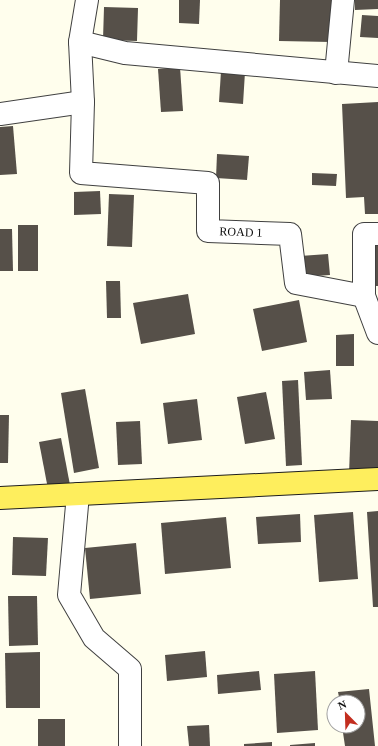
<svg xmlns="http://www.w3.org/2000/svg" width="378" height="746" font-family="Georgia,serif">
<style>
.building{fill:#565049}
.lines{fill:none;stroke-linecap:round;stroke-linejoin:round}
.minor-casing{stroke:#404040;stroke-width:24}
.major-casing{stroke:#1e1e1e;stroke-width:24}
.minor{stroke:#fff;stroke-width:22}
.major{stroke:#feee5d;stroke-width:22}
.labels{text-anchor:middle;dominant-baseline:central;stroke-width:4;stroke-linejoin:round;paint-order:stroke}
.street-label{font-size:12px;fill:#0d0d0d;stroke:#fff}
</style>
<rect width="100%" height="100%" fill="#fffeed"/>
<g class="building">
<polygon points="179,0 200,0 199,24 179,23"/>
<polygon points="280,0 332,0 331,42 279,41"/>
<polygon points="355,0 378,0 378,9 355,10"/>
<polygon points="104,7 138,8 137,41 103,40"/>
<polygon points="362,15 378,16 378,38 360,37"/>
<polygon points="180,67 183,111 161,112 158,69"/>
<polygon points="221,71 245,72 243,104 219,102"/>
<polygon points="378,102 378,214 365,214 364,197 346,198 342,104"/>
<polygon points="13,126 17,174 0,175 0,127"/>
<polygon points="217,154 249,156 247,180 216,178"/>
<polygon points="312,173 337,174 336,186 312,185"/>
<polygon points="100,191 101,214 74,215 74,192"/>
<polygon points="109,194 134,195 132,247 107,246"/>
<rect x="18" y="225" width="20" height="46"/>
<polygon points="0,229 12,229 13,271 0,271"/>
<rect x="372" y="246" width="6" height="40"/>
<polygon points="328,254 330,275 301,277 300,256"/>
<polygon points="106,281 120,281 121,318 107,318"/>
<polygon points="188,294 195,334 141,344 133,303"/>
<polygon points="299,300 307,342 262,351 253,309"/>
<polygon points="354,334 354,366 336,366 336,335"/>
<polygon points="330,370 332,399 306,400 304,372"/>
<polygon points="298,380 302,465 286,466 282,381"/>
<polygon points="85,389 99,468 74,473 61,393"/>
<polygon points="266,392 275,439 245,444 237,397"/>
<polygon points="197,399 202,440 168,444 163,403"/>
<polygon points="0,415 9,415 8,463 0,463"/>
<polygon points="351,420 378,421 378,474 349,474"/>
<polygon points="140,421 142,464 118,465 116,422"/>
<polygon points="61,438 70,485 48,489 39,442"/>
<polygon points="378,511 378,607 373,607 367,512"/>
<polygon points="353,512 358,579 319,582 314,515"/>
<polygon points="300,514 301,542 258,544 256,517"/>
<polygon points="226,517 231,568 165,574 161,523"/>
<polygon points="13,537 48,538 46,576 12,575"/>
<polygon points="136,543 141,594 90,599 85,548"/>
<polygon points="8,596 37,596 38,645 9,646"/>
<polygon points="205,651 207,677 167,681 165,655"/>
<polygon points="40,652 40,708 6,708 5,653"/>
<polygon points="259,671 261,690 218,694 217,675"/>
<polygon points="315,671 318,730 277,733 274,674"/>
<polygon points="369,689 375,746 345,746 342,726 358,726 358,702 340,702 338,692"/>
<rect x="38" y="719" width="27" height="27"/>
<polygon points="209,725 210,746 189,746 187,726"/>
<polygon points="272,742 272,746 244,746 244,744"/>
<polygon points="315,743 315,746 290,746 290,745"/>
</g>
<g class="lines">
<g class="minor-casing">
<g id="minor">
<polyline points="87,0 80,42 83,102 81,173 208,183 208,231 290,234 296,283 364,296 364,234 378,234"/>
<polyline points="80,42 125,53 378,76"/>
<polyline points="336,73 343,0"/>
<polyline points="0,114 83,102"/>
<polyline points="364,296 378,333"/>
<polyline points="78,494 69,595 94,638 130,669 130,746"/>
</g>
</g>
<g class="major-casing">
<polyline id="major" points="0,498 378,479"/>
</g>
<use href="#minor" class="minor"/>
<use href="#major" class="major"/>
</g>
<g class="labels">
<g class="street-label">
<text transform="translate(241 232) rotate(2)">ROAD 1</text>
</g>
</g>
<g transform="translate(346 714) rotate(337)"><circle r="19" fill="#ffffff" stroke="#9e9e9e"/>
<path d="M0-3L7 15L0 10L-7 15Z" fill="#c32e1f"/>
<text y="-6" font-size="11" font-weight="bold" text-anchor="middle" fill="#0d0d0d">N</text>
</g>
</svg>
